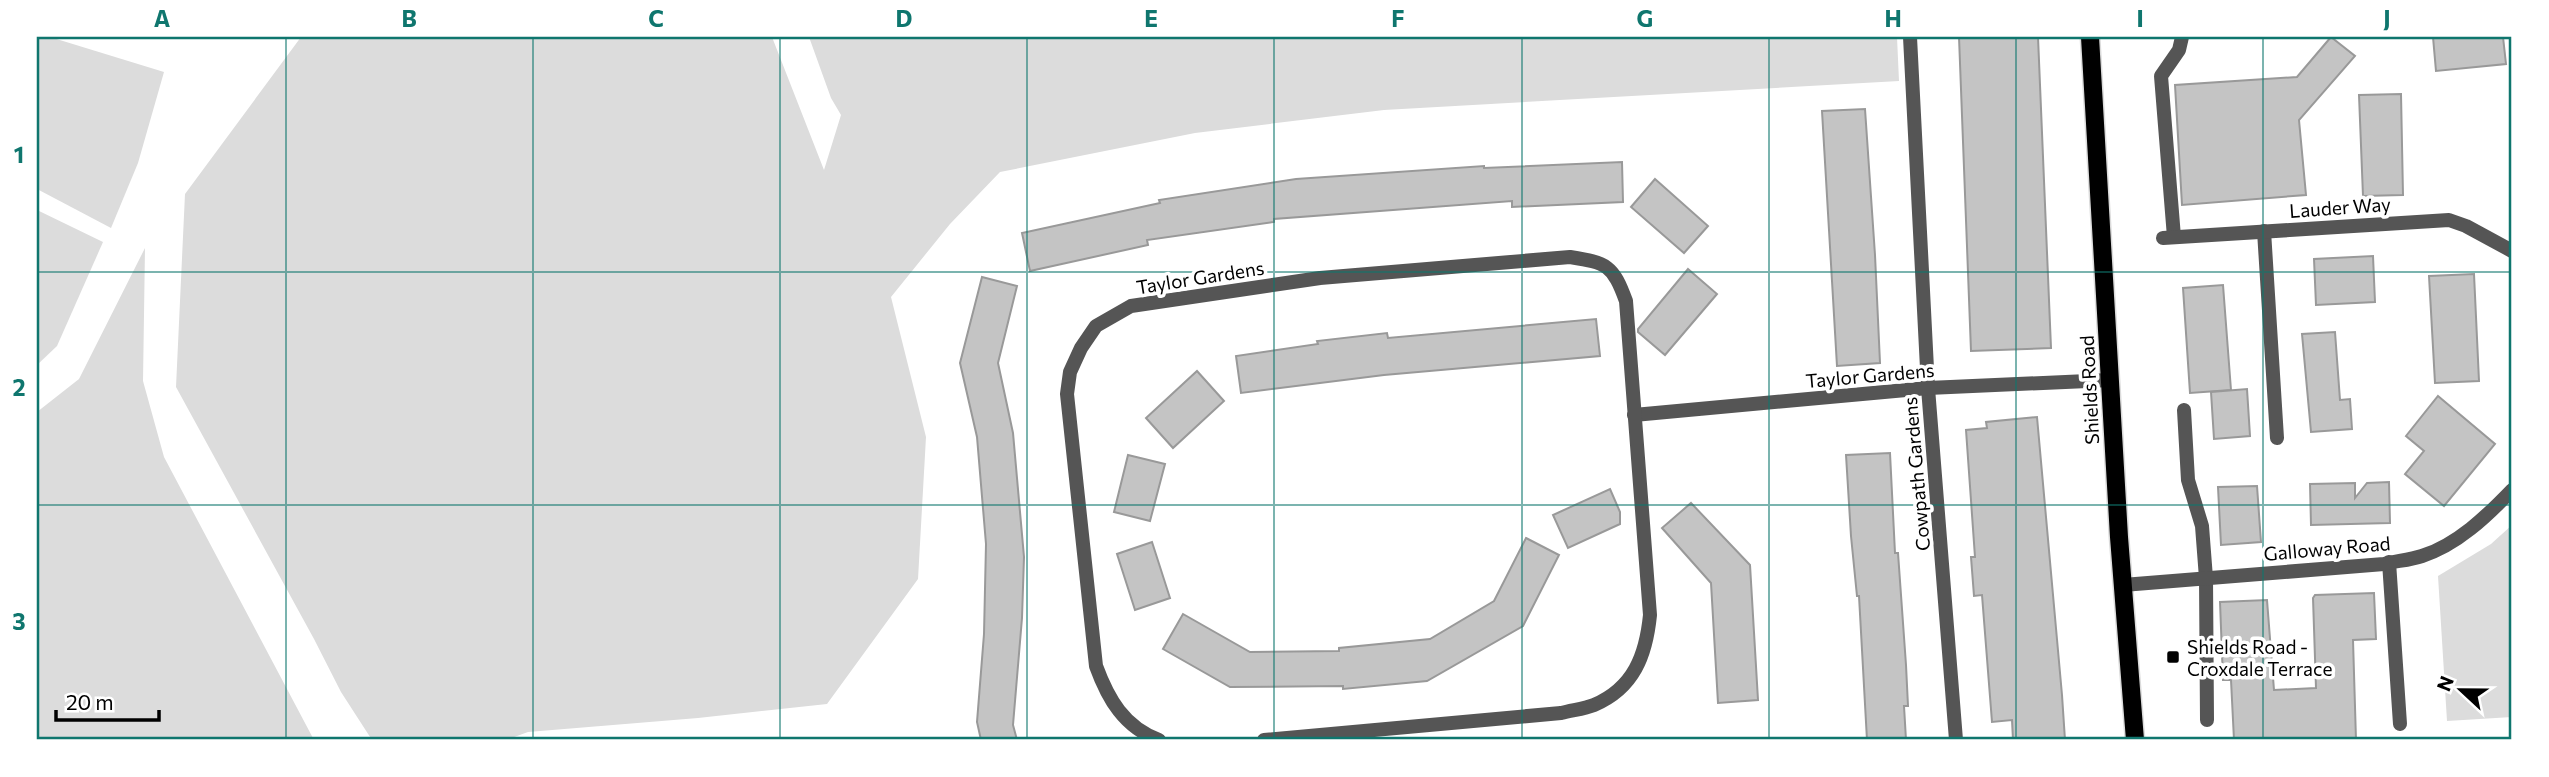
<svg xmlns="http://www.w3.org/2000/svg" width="2549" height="777" font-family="Commissioner,sans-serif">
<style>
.green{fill:#dcdcdc}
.building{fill:#c4c4c4;stroke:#999;stroke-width:2}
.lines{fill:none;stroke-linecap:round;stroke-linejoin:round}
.primary-casing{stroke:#dbdbdb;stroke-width:21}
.lane{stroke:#555;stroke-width:14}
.street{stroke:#555;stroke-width:14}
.primary{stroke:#000;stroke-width:18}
.grid{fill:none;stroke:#0f766e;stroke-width:2;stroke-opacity:0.55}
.poi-dot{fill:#000;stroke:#fff;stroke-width:2.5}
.labels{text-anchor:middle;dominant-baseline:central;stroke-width:7;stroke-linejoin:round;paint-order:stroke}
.street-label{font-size:19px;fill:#000;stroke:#fff}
.poi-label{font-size:19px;fill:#000;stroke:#fff;text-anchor:start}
.neatline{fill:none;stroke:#0f766e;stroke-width:2.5}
.grid-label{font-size:23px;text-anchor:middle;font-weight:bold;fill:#0f766e}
</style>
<rect width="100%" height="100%" fill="#fff"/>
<g class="green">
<polygon points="37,37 50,37 164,72 138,163 111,228 37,189"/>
<polygon points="301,37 772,37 824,170 841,115 831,98 809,37 1897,37 1899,81 1384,110 1195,133 1000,172 950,224 891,297 926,437 918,579 827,704 698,718 528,732 506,740 372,740 341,692 314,639 176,387 185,194"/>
<polygon points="37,210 103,242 57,346 37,365"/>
<polygon points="145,248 143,381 164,457 314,740 37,740 37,412 79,379"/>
<polygon points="2512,525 2512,717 2447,721 2438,576 2491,544"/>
</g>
<g class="building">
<polygon points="1959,37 2038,37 2051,348 1971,351"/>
<polygon points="2331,37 2355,56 2299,120 2306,195 2182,205 2175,85 2297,77"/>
<polygon points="2433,37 2503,37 2506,64 2436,71"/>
<polygon points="2401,94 2403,195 2363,196 2359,95"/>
<polygon points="1865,109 1875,255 1880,363 1837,366 1822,111"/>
<polygon points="1622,162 1623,202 1512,207 1512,201 1274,219 1274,222 1147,240 1148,245 1030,271 1022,233 1160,203 1159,200 1296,179 1484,166 1484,168"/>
<polygon points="1655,179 1708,226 1684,253 1631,207"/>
<polygon points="2373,256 2375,302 2316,305 2314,259"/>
<polygon points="1688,269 1717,294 1665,355 1638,332 1638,329"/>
<polygon points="2474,274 2479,381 2435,383 2429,276"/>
<polygon points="982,277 1017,286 998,363 1013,433 1024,557 1022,618 1013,725 1017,740 981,740 977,722 984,634 986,544 977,437 960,363"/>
<polygon points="2223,285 2231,390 2190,393 2183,288"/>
<polygon points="1596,319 1600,356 1384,375 1241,393 1236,356 1318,344 1317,341 1387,333 1388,338"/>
<polygon points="2335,332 2340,400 2350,399 2352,429 2311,432 2302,334"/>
<polygon points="1197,371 1224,401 1173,448 1146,418"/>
<polygon points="2247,389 2250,436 2214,439 2211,392"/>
<polygon points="2438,396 2495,444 2444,506 2405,474 2424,451 2406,436"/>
<polygon points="2037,417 2062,695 2065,740 2013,740 2012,720 1992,722 1982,595 1974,596 1971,557 1975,557 1966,430 1987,428 1986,422"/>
<polygon points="1890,453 1895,553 1898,553 1906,665 1908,706 1904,706 1906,740 1867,740 1859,596 1857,596 1851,536 1846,455"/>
<polygon points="1128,455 1165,464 1150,521 1114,512"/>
<polygon points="2389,482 2390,523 2311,525 2310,484 2355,483 2355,498 2367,483"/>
<polygon points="2257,486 2261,542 2221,545 2218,487"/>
<polygon points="1610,489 1620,512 1620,524 1568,548 1553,515"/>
<polygon points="1691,503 1750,565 1758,700 1718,703 1711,583 1662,528"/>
<polygon points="1526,538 1559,555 1523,626 1427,681 1343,689 1343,686 1230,687 1163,649 1183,614 1250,652 1339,651 1339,648 1430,639 1494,601"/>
<polygon points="1152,542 1170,598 1135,610 1117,554"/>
<polygon points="2374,593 2376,639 2353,640 2356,740 2234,740 2231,680 2223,680 2220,602 2267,600 2274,690 2316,688 2313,598 2315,595"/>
</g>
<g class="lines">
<g class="primary-casing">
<polyline id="primary" points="2090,37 2119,537 2135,740"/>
</g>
<g class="lane">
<polyline points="1910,37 1928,388 1956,740"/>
<polyline points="2264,231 2277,438"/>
<polyline points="2174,237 2161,76 2179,50 2182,37"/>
<polyline points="2184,410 2188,480 2202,526 2206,578 2207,720"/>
</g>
<g class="street">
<polyline points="2163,238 2449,220 2466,226 2512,251"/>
<polyline points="1634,415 1928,388 2110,380"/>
<polyline points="2389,562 2400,724"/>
<path d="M2123 585 2384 564C2396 561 2410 560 2422 556 2457 545 2487 516 2512 490"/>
<path d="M1159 740C1124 727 1108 699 1096 666L1067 394 1070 372 1081 348 1096 326 1131 306 1320 278 1570 257C1607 263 1613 265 1626 301L1650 615C1646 655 1634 688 1594 705 1584 709 1572 710 1561 713L1264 740"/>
</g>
<use href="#primary" class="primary"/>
</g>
<path class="grid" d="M286 37V740M533 37V740M780 37V740M1027 37V740M1274 37V740M1522 37V740M1769 37V740M2016 37V740M2263 37V740M37 272H2512M37 505H2512"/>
<rect class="poi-dot" x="2166" y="650" width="14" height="14" rx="3.5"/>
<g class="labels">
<g class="street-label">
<text transform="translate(2340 207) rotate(-4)">Lauder Way</text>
<text transform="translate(1200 277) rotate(-9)">Taylor Gardens</text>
<text transform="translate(1870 375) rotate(-5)">Taylor Gardens</text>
<text transform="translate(2089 390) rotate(-93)">Shields Road</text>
<text transform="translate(1916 474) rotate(-95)">Cowpath Gardens</text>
<text transform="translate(2327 548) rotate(-5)">Galloway Road</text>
</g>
<g class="poi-label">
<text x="2187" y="646">Shields Road -<tspan x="2187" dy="22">Croxdale Terrace</tspan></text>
</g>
</g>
<rect width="2549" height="777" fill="none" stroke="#ffffff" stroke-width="77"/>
<g transform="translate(2461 690) rotate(292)" stroke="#ffffff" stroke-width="5" paint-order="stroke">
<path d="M0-5L12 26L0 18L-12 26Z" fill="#000000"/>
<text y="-10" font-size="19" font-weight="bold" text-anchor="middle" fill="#000000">N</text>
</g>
<path d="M56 710v10h103v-10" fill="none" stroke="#000000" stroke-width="3.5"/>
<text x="66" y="710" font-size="21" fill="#000000" stroke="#ffffff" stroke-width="5" paint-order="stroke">20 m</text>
<rect x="38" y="38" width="2472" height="700" class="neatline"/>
<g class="grid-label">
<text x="162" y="27">A</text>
<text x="409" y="27">B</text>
<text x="656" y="27">C</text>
<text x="904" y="27">D</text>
<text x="1151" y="27">E</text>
<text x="1398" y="27">F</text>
<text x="1645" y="27">G</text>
<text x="1893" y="27">H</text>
<text x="2140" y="27">I</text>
<text x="2387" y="27">J</text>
<text x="19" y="163">1</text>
<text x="19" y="396">2</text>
<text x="19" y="630">3</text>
</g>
</svg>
